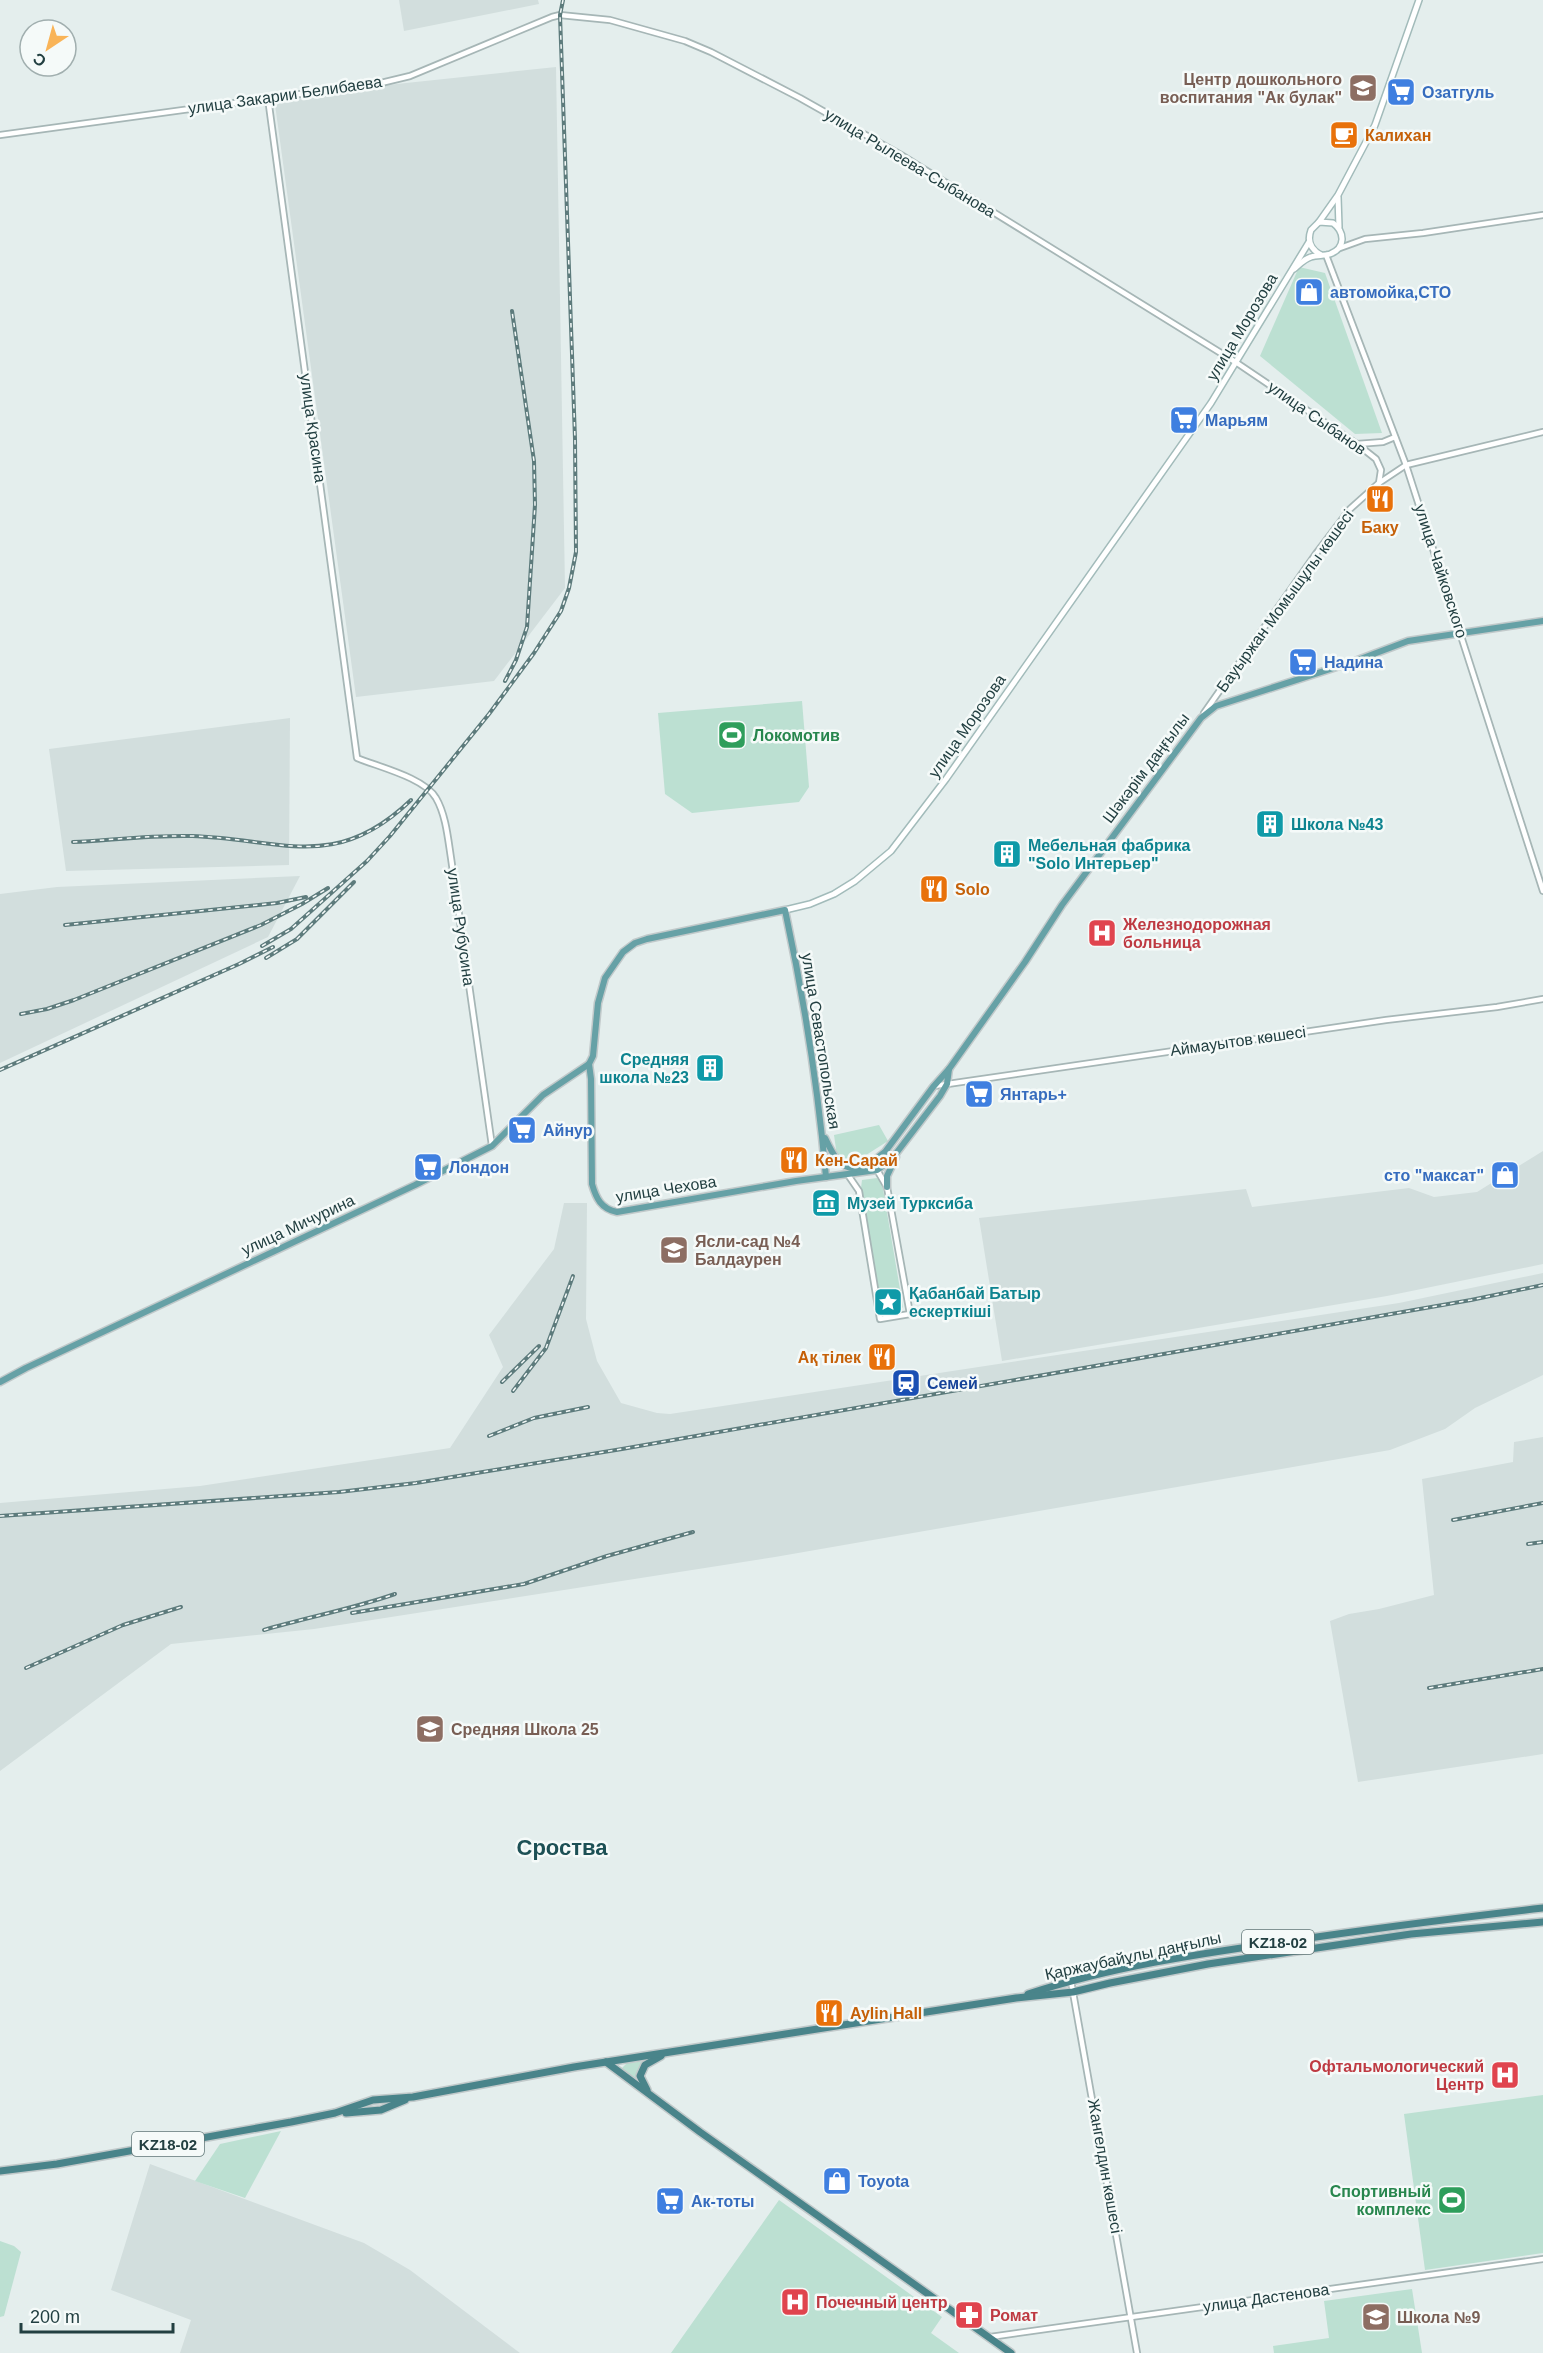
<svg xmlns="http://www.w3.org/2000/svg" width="1543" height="2353" font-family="Helvetica,sans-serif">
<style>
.built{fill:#d2dedd}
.green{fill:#bce0d2}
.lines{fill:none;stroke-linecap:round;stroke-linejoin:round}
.tertiary-casing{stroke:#a6b6b6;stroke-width:8}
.secondary-casing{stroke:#a2bbba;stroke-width:8}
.primary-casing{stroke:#c1c9ca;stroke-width:9}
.trunk-casing{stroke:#c1c9ca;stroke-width:10}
.tertiary{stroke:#fff;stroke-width:4.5}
.secondary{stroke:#fff;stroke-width:5}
.primary{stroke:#66a1a6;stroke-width:6}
.trunk{stroke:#49848a;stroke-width:7}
.rail-casing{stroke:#5d7b7c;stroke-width:4}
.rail{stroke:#f5faf9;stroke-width:1.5;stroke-dasharray:4.5;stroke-linecap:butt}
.labels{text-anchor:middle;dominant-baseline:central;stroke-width:5;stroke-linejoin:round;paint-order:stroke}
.shield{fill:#f5faf9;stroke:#617778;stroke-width:1.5}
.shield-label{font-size:15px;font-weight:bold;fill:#223f41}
.education-label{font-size:16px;font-weight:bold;fill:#785e54;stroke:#f5faf9;text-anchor:start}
.shop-label{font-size:16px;font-weight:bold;fill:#366cbe;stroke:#f5faf9;text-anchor:start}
.street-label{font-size:16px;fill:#223f41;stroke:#f5faf9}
.food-label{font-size:16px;font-weight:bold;fill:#c56008;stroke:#f5faf9;text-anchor:start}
.leisure-label{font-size:16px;font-weight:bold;fill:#27864d;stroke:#f5faf9;text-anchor:start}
.culture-label{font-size:16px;font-weight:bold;fill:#0d838f;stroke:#f5faf9;text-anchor:start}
.health-label{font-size:16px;font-weight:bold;fill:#be3a42;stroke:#f5faf9;text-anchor:start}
.transit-label{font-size:16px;font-weight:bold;fill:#164399;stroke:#f5faf9;text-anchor:start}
.district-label{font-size:22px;font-weight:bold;fill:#1d5055;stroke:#f5faf9}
</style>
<rect width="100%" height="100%" fill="#e4eeed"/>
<g class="built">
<polygon points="399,0 538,0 539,4 404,31"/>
<polygon points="556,67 565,588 494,681 356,697 274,97"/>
<polygon points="290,718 289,865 66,871 49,749"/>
<polygon points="300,876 268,937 0,1063 0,894 57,887"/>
<polygon points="1543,1151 1543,1264 1387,1296 1002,1361 979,1218 1246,1189 1252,1207 1409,1188 1434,1197 1477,1192"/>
<polygon points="564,1203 587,1203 586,1319 597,1361 621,1403 657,1413 670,1414 1399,1303 1543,1273 1543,1375 1475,1408 1445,1429 1390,1450 775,1557 314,1629 171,1644 0,1771 0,1503 200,1486 450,1448 503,1367 489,1335 554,1249"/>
<polygon points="1543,1437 1543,1754 1358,1782 1330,1621 1349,1614 1379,1609 1434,1595 1422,1479 1513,1462 1514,1442"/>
<polygon points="150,2164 364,2243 410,2270 520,2353 180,2353 191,2320 111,2290"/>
</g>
<g class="green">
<polygon points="1299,267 1325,273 1382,433 1355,434 1260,356"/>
<polygon points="802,701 809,787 799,802 692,813 665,794 658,713"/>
<polygon points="879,1125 888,1141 863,1157 838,1163 834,1135"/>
<polygon points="877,1178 882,1183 903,1307 898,1313 885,1314 880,1309 861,1188 862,1180"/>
<path d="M648 2061C638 2069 637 2076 640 2087L624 2075 622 2068 627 2063Z"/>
<polygon points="1543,2095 1543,2253 1425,2270 1404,2114"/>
<polygon points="281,2131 245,2198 195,2181 220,2144"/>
<polygon points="779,2200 942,2317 931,2333 959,2353 671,2353"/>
<polygon points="0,2241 14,2246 21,2252 4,2316 0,2317"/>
<polygon points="1412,2289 1422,2353 1274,2353 1273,2346 1329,2338 1324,2301"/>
</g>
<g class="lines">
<g class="tertiary-casing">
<g id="tertiary">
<path d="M268 98 357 758C379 767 425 778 436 798 446 815 448 839 451 858L492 1146"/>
<polyline points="0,135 381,83 410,76 552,17 560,15 610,20 685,41 711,52 800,98 901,155 1237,363 1357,444 1376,459 1381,470 1379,483"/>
<polyline points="1340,248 1365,239 1423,233 1543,215"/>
<polyline points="1326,255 1406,465 1543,891"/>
<polyline points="1357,444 1383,442 1395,437"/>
<polyline points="1204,713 1315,555 1350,509 1379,483 1406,465 1543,432"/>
<polyline points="934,1086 1386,1020 1497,1007 1543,999"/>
<polyline points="848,1175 859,1191 880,1319 910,1314 887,1187 877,1170 865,1167"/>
<polyline points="1071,1981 1137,2353"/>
<polyline points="990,2337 1543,2259"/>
</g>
</g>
<g class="secondary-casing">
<g id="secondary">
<polyline points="1338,197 1339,227"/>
<polyline points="1319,222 1338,195 1375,125 1419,0"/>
<path d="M1294 269C1299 265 1304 259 1311 257 1317 255 1324 256 1330 254 1346 248 1345 232 1333 223L1319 222 1311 230C1307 241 1310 249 1321 255"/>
<polyline points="785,910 810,904 834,894 855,881 891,851 946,779 1211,403 1309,242"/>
</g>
</g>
<g class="primary-casing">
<g id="primary">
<path d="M589 1064 591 1079 592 1184C596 1198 601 1209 617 1212L796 1181 877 1170 891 1160 940 1096 947 1084 949 1069"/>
<path d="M825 1138C832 1153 840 1171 859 1168"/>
<polyline points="860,1171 885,1152 933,1087 949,1069 1025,962 1062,905 1201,718 1216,706 1355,661 1408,641 1543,621"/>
<polyline points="887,1187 887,1176 896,1157"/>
<path d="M0 1382 26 1368 415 1185 492 1146 543 1095 589 1064 593 1056 598 1003 605 978 623 952 635 943 647 939 785 910C804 998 818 1088 826 1177"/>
</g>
</g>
<g class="trunk-casing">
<g id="trunk">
<path d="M1028 1994C1110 1967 1197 1954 1282 1942 1369 1929 1456 1918 1543 1908"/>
<polyline points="606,2062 700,2132 1011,2353"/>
<polyline points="647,2090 640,2076 645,2065 661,2056"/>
<polyline points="346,2113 381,2110 405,2100"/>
<polyline points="0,2171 57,2164 291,2122 335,2113 373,2100 413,2097 574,2067 1016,1998 1073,1992 1110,1983 1208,1964 1411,1934 1543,1922"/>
</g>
</g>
<use href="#tertiary" class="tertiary"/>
<use href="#secondary" class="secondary"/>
<use href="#primary" class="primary"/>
<use href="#trunk" class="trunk"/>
<g class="rail-casing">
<g id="rail">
<polyline points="505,681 516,660 527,627 535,505 534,461 512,311"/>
<path d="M73 842C112 840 153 835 192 836 282 839 335 873 411 800"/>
<polyline points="65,925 277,903 306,897"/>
<polyline points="262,946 291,929 367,861 390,836 489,714 534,653 561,611 569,588 576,552 575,439 560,15 563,0"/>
<polyline points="266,958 297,939 354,882"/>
<polyline points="21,1014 47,1009 74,1000 261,925 302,904 328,888"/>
<polyline points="0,1070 239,964 273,947"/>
<polyline points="502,1382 539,1346"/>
<polyline points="513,1391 546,1348 573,1276"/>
<polyline points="489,1436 534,1418 588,1407"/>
<polyline points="0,1516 339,1492 416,1483 622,1449 1471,1300 1543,1285"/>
<polyline points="1453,1520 1543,1503"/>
<polyline points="1528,1544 1543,1542"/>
<polyline points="352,1613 524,1584 607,1556 693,1532"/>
<path d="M264 1630C308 1617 352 1609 395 1594"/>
<polyline points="26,1668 123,1625 181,1607"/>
<polyline points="1429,1688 1543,1669"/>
</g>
</g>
<use href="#rail" class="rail"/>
</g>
<defs>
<g id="school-square" transform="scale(1.5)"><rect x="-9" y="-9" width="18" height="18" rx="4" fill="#8d6e63" stroke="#f5faf9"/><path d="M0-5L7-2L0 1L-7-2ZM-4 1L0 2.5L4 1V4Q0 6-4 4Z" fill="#fff"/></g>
<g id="supermarket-square" transform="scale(1.5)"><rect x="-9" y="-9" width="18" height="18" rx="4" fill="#3f7fe0" stroke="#f5faf9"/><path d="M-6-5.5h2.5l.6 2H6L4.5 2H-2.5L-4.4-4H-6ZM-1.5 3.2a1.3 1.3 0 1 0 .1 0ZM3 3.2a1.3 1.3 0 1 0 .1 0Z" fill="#fff"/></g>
<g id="cafe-square" transform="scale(1.5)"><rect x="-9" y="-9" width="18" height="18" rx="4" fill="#e8710a" stroke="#f5faf9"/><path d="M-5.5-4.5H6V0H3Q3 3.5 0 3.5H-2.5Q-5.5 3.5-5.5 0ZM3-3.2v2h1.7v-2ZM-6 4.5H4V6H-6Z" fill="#fff"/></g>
<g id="shop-square" transform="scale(1.5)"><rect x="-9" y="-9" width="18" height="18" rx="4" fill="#3f7fe0" stroke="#f5faf9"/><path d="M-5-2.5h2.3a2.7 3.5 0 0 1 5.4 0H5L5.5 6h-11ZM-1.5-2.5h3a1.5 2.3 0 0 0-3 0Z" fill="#fff"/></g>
<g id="restaurant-square" transform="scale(1.5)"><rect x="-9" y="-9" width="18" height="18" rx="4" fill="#e8710a" stroke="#f5faf9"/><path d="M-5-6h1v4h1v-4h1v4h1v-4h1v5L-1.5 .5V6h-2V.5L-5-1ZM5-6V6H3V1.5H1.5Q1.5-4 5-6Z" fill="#fff"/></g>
<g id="stadium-square" transform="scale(1.5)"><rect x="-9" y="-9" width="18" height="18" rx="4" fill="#2e9e5b" stroke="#f5faf9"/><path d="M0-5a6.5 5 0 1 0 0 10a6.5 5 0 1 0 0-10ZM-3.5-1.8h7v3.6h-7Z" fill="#fff"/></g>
<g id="building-square" transform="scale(1.5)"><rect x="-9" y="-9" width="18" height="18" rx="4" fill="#0f9aa8" stroke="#f5faf9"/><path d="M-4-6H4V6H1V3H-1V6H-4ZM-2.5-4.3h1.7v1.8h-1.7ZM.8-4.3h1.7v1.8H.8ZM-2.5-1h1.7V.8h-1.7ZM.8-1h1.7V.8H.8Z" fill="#fff"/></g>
<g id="hospital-square" transform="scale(1.5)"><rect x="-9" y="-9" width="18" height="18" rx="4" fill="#e0444e" stroke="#f5faf9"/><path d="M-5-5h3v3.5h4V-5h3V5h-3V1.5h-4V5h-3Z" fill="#fff"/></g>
<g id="museum-square" transform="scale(1.5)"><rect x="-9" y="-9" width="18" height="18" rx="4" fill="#0f9aa8" stroke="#f5faf9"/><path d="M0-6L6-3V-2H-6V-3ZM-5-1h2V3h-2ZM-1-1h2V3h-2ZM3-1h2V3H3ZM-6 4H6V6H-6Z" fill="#fff"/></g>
<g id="sight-square" transform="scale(1.5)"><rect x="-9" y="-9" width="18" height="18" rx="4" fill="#0f9aa8" stroke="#f5faf9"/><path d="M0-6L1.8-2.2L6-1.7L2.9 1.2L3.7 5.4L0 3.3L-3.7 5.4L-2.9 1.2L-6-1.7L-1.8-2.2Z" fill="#fff"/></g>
<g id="station-square" transform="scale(1.5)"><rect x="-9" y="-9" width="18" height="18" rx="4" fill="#1a4fb4" stroke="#f5faf9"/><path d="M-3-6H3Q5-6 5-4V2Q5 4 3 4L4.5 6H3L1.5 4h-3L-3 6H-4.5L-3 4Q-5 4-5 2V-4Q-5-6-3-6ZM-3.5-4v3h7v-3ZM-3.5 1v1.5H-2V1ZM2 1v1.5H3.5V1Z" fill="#fff"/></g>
<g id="pharmacy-square" transform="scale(1.5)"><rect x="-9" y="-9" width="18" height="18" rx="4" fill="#e0444e" stroke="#f5faf9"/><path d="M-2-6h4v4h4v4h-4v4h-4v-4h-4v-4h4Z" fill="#fff"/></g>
</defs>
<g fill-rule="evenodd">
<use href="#school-square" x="1363" y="88"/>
<use href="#supermarket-square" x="1401" y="92"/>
<use href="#cafe-square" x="1344" y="135"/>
<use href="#shop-square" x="1309" y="292"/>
<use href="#supermarket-square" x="1184" y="420"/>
<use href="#restaurant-square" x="1380" y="499"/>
<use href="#supermarket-square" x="1303" y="662"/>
<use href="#stadium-square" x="732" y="735"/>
<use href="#building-square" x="1270" y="824"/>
<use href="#building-square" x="1007" y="854"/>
<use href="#restaurant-square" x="934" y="889"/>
<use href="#hospital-square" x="1102" y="933"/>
<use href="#building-square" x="710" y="1068"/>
<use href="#supermarket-square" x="979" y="1094"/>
<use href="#supermarket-square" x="522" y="1130"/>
<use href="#restaurant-square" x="794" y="1160"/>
<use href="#supermarket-square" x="428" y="1167"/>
<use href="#shop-square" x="1505" y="1175"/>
<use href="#museum-square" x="826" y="1203"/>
<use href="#school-square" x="674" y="1250"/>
<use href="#sight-square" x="888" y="1302"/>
<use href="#restaurant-square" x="882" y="1357"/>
<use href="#station-square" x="906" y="1383"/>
<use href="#school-square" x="430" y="1729"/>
<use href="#restaurant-square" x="829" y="2013"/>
<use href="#hospital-square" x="1505" y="2075"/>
<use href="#shop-square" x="837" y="2181"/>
<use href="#stadium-square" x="1452" y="2200"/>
<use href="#supermarket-square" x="670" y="2201"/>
<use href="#hospital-square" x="795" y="2302"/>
<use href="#pharmacy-square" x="969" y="2315"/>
<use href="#school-square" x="1376" y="2317"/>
</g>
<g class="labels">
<g class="shield">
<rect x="1242" y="1930" width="72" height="24" rx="4.5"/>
<rect x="132" y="2132" width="72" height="24" rx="4.5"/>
</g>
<g class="shield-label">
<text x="1278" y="1942">KZ18-02</text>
<text x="168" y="2144">KZ18-02</text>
</g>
<g class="education-label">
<text x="1342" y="79" text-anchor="end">Центр дошкольного<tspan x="1342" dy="18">воспитания "Ак булак"</tspan></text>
<text x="695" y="1241">Ясли-сад №4<tspan x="695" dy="18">Балдаурен</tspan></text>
<text x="451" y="1729">Средняя Школа 25</text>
<text x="1397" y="2317">Школа №9</text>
</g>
<g class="shop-label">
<text x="1422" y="92">Oзатгуль</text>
<text x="1330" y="292">автомойка,СТО</text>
<text x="1205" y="420">Марьям</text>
<text x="1324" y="662">Надина</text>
<text x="1000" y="1094">Янтарь+</text>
<text x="543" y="1130">Айнур</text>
<text x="449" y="1167">Лондон</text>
<text x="1484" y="1175" text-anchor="end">сто "максат"</text>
<text x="858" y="2181">Toyota</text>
<text x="691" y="2201">Ак-тоты</text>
</g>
<g class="street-label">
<text transform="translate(285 95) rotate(-8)">улица Закарии Белибаева</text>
<text transform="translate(910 163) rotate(31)">улица Рылеева-Сыбанова</text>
<text transform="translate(1242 327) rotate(-59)">улица Морозова</text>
<text transform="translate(1317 418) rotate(35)">улица Сыбанов</text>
<text transform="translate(313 428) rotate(82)">улица Красина</text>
<text transform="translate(1441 571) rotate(72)">улица Чайковского</text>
<text transform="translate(1285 601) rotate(-54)">Бауыржан Момышұлы көшесі</text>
<text transform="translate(967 726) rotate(-55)">улица Морозова</text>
<text transform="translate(1146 768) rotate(-53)">Шәкәрім даңғылы</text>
<text transform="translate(461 927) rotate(82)">улица Рубусина</text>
<text transform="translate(821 1041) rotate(81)">улица Севастопольская</text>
<text transform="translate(1238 1041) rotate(-8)">Аймауытов көшесі</text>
<text transform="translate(666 1189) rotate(-9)">улица Чехова</text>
<text transform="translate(298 1225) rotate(-25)">улица Мичурина</text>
<text transform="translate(1133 1956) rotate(-12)">Қаржаубайұлы даңғылы</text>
<text transform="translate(1105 2166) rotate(80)">Жангелдин көшесі</text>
<text transform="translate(1266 2298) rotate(-8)">улица Дастенова</text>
</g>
<g class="food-label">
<text x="1365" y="135">Калихан</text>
<text x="1380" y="527" text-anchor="middle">Баку</text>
<text x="955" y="889">Solo</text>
<text x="815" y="1160">Кен-Сарай</text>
<text x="861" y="1357" text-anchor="end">Ақ тілек</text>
<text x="850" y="2013">Aylin Hall</text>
</g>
<g class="leisure-label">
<text x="753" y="735">Локомотив</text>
<text x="1431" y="2191" text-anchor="end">Спортивный<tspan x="1431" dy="18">комплекс</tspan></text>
</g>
<g class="culture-label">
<text x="1291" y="824">Школа №43</text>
<text x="1028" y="845">Мебельная фабрика<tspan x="1028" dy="18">"Solo Интерьер"</tspan></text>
<text x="689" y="1059" text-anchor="end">Средняя<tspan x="689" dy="18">школа №23</tspan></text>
<text x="847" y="1203">Музей Турксиба</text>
<text x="909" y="1293">Қабанбай Батыр<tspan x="909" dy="18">ескерткіші</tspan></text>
</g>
<g class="health-label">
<text x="1123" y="924">Железнодорожная<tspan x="1123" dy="18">больница</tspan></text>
<text x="1484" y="2066" text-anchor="end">Офтальмологический<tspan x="1484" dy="18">Центр</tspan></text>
<text x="816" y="2302">Почечный центр</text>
<text x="990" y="2315">Ромат</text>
</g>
<g class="transit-label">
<text x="927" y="1383">Семей</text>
</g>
<g class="district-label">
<text x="562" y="1847">Сроства</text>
</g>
</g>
<g transform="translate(48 48) rotate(216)"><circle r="28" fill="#f5faf9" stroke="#a1afaf" stroke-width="1.5"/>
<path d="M0-4.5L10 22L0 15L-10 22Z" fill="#f9b458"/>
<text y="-9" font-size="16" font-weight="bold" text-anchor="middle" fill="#223f41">С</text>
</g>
<path d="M21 2323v9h152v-9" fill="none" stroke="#223f41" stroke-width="3"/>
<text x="30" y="2323" font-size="18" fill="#223f41" stroke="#f5faf9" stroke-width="4.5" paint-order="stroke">200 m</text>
</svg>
